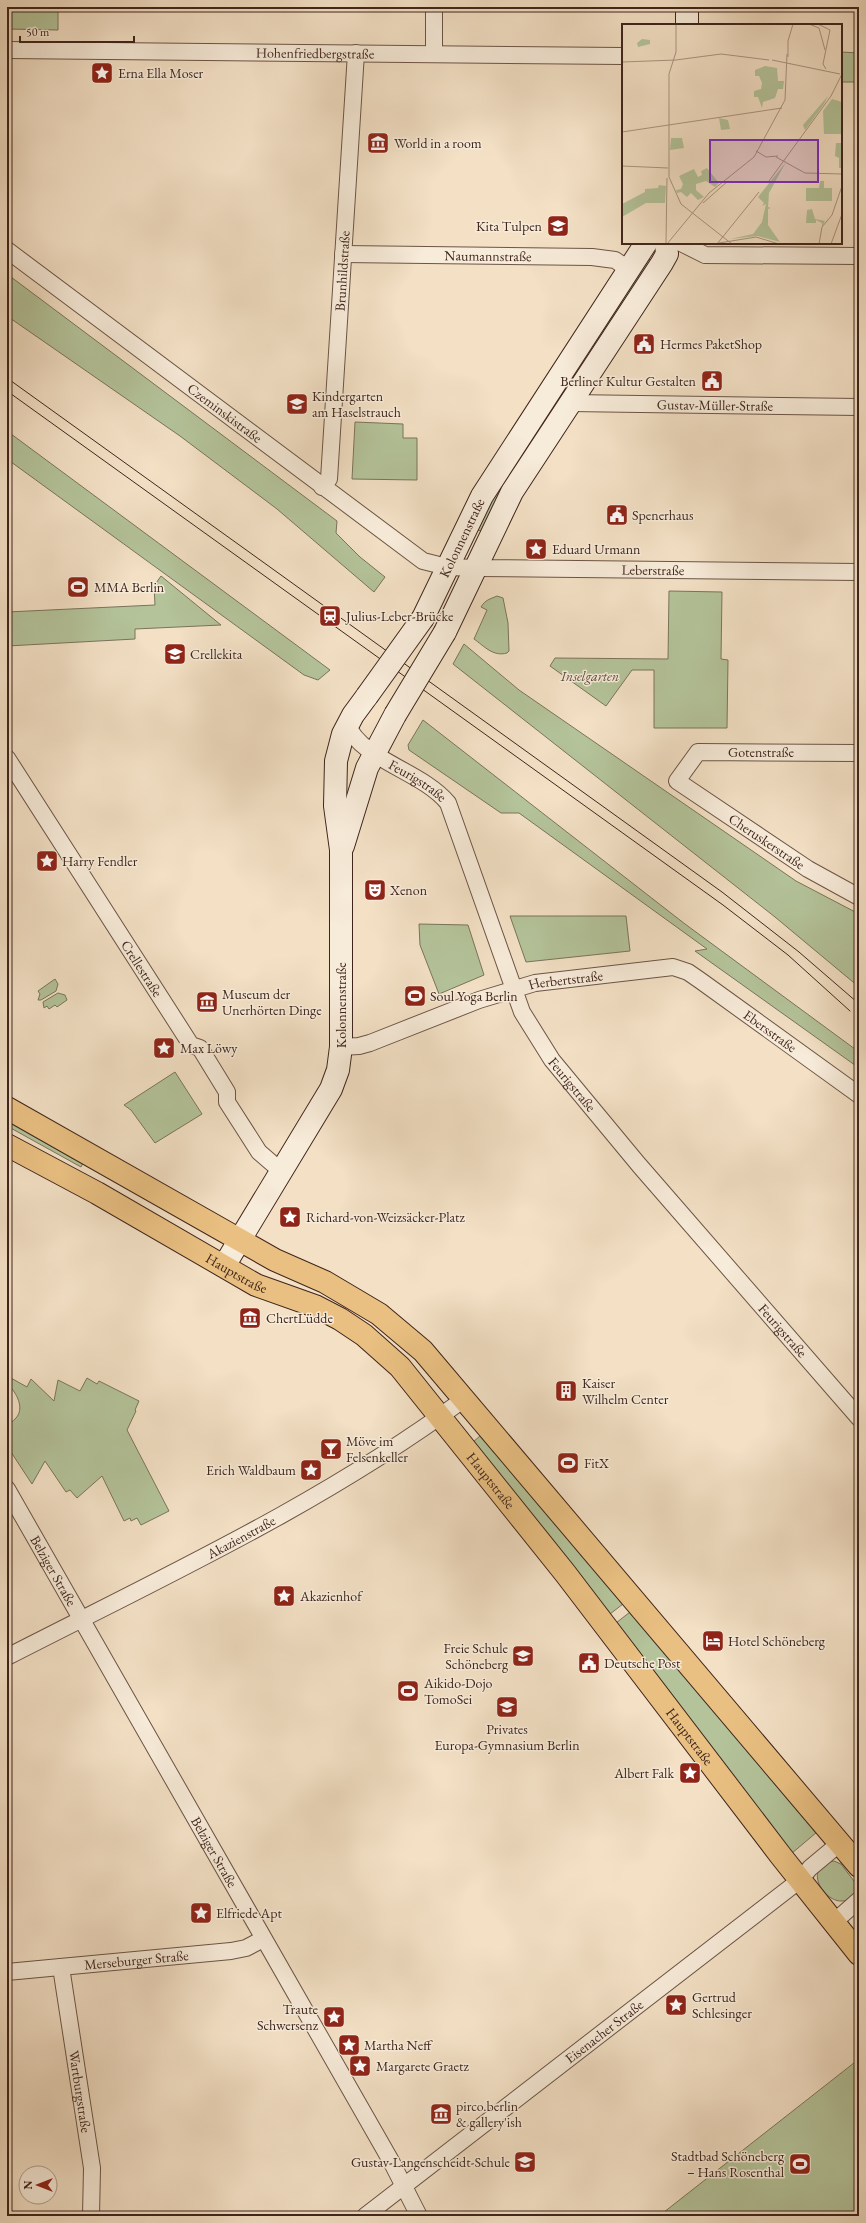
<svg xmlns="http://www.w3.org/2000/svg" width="866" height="2223" font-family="'EB Garamond',serif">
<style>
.green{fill:#b4c39a;stroke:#7a745b}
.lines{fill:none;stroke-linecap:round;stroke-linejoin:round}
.street-casing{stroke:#6c5446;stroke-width:18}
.secondary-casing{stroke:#3f251c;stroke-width:24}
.primary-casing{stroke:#3f251c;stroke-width:24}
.street{stroke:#f7ebd9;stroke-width:16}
.secondary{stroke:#f7ebd9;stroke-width:22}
.primary{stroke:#eac082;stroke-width:22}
.tram{stroke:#3f251c;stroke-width:1}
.secondary-bridge-casing{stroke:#3f251c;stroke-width:24;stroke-linecap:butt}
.secondary-bridge{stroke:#f7ebd9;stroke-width:22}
.labels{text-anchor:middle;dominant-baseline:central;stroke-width:3;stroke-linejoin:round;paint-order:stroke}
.street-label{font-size:14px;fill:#3f251c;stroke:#f7ebd9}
.poi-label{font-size:14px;fill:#3f251c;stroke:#f7ebd9;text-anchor:start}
.park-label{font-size:14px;font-style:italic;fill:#5c4c3c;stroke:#f7ebd9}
.inset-road{fill:none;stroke:#ab9581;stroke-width:1}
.view{fill:#7b2cbf;fill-opacity:0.15;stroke:#7b2cbf;stroke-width:2}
.inset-edge{fill:none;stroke:#3f251c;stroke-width:2}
</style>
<rect width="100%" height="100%" fill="#f3e0c5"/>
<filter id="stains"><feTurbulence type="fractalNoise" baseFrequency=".005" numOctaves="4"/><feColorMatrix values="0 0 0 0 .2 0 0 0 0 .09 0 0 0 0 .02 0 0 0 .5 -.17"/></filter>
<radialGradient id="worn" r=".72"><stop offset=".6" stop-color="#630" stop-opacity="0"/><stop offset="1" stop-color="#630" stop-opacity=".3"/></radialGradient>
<g class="green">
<polygon points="7,7 58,7 58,30 7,29"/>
<polygon points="841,52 859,53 859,82 841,82"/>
<polygon points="647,257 652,262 585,365 579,361"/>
<polygon points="7,274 337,521 336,533 360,557 385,577 374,592 277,509 180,436 7,316"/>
<polygon points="575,367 581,371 484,531 474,530 479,518"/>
<polygon points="355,422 403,424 403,438 417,438 417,480 352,479"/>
<polygon points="7,431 330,670 318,680 304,675 7,459"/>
<polygon points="161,576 221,625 135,629 135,639 7,646 7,612 155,605 154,586"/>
<polygon points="669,591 722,592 721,659 728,660 727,728 654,728 654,670 632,670 606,706 550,666 555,658 668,659"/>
<path d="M497 596 503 598 508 623 509 651 507 653C493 657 484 646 474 639L487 610 481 607C485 600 490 599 497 596Z"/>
<polygon points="464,644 519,690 796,881 859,914 859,987 775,917 453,664"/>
<polygon points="423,720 685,924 859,1052 859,1068 695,951 707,949 519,813 501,813 409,750 408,745"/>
<polygon points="510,916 626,916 630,951 526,962"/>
<polygon points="419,924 468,925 484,975 439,994 420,945"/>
<polygon points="55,979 58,984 56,991 41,1000 38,1000 40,994 38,991"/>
<polygon points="58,993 65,995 67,1000 57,1007 55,1005 49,1009 47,1006 44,1008 43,1002"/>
<polygon points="175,1072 202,1114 155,1143 131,1110 124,1105"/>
<polygon points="7,1120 83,1163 81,1167 7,1126"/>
<path d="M9 1377 27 1387 31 1379 54 1401 58 1380 80 1391 87 1378 97 1384 99 1381 139 1401 135 1410 136 1411 127 1430 169 1511 141 1525 137 1518 131 1521 130 1518 124 1521 102 1476 77 1498 70 1490 66 1492 45 1461 32 1484 7 1446V1424C10 1422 13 1422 15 1419 26 1409 16 1391 7 1384Z"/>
<polygon points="480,1436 623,1604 610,1614 473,1442"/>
<polygon points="630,1612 817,1832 791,1854 616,1623"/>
<path d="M834 1861 841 1864 857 1885 856 1894C851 1897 848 1901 842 1901 829 1902 814 1884 818 1872L829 1862Z"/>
<polygon points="859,2059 859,2216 659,2216"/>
</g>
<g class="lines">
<g class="street-casing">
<g id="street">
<polyline points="434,7 434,54"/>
<path id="s1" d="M7 50 623 56"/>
<polyline points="681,243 705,255 859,256"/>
<path id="s2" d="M7 250 423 561 447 567 477 568 859 572"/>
<path id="s3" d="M343 254 592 257 615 260 630 270"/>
<path id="s4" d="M570 403 859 407"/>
<path id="s5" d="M322 487 329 479 356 53"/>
<path id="s6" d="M347 724C361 760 422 771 448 803L522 1012 552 1060 639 1165 859 1418"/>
<path id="s7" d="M859 753 698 752 677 781 808 869 859 897"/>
<path id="s8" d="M7 758 191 1045 200 1048 227 1092V1102L259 1152 281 1171"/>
<path id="s9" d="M341 1047 359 1046 370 1043 479 1000 535 983 673 967 688 972 701 981 859 1095"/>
<path id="s10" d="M7 1489 391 2161 419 2216"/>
<path id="s11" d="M7 1657C163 1577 322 1504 464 1399"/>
<polyline points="834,1922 859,1900"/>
<path id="s12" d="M61 1967 92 2168 91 2216"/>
<path id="s13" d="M7 1972 231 1951 246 1948 263 1939"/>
<path id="s14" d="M365 2216 800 1880 810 1868 840 1843"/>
</g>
</g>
<g class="secondary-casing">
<g id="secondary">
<polyline points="687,7 687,25"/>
<path id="s15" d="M423 618 482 496 646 243"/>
<polyline points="445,632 512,492 662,263 667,254 666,243"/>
<polyline points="343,846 367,768 395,715"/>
<path id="s16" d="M224 1266 331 1089 338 1070 341 1047V850L335 806 336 761 343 734 353 715 367 696"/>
</g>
</g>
<g class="primary-casing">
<g id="primary">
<polyline points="7,1108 275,1260 325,1282 379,1314 423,1351 859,1866"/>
<path id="s17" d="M7 1145 97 1193 256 1285 315 1306 340 1319 364 1335 400 1367 565 1573 781 1856 859 1954"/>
</g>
</g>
<use href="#street" class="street"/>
<use href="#secondary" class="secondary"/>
<use href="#primary" class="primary"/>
<g class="tram">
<polyline points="7,378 722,892 799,952 858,1003"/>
<polyline points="7,391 723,905 788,955 850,1011"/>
</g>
<g class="secondary-bridge-casing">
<g id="secondary-bridge">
<polyline points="367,696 423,618"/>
<polyline points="395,715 445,632"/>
</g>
</g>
<use href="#secondary-bridge" class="secondary-bridge"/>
</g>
<defs>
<g id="sight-square" transform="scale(1.15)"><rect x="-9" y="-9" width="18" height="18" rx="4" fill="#8f2418" stroke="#f7ebd9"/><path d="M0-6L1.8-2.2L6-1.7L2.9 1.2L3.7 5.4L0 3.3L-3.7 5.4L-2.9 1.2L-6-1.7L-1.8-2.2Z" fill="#fff"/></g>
<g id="museum-square" transform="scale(1.15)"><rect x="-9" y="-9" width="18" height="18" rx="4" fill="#8f2418" stroke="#f7ebd9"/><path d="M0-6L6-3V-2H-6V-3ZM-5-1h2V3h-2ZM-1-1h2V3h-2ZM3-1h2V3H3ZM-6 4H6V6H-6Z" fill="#fff"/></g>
<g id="school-square" transform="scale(1.15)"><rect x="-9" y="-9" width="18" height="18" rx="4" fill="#8f2418" stroke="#f7ebd9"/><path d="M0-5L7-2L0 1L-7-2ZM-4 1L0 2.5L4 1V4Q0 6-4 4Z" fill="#fff"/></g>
<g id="civic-square" transform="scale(1.15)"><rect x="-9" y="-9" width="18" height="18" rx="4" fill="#8f2418" stroke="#f7ebd9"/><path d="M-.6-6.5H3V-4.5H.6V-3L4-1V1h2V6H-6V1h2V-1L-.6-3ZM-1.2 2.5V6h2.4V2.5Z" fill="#fff"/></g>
<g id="stadium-square" transform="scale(1.15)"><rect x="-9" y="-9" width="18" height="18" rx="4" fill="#8f2418" stroke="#f7ebd9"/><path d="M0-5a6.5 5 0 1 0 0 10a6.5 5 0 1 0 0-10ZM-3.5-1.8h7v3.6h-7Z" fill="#fff"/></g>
<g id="station-square" transform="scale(1.15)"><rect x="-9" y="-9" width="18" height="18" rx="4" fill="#8f2418" stroke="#f7ebd9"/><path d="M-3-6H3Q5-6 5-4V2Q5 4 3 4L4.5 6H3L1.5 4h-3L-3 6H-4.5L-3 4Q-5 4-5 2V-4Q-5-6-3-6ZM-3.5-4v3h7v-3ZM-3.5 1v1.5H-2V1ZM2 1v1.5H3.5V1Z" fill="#fff"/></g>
<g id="theatre-square" transform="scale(1.15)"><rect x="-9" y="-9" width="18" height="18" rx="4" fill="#8f2418" stroke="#f7ebd9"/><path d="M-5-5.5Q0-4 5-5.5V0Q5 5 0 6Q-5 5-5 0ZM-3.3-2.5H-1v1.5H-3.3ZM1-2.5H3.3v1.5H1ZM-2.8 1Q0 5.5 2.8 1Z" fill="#fff"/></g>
<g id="building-square" transform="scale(1.15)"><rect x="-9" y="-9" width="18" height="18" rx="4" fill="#8f2418" stroke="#f7ebd9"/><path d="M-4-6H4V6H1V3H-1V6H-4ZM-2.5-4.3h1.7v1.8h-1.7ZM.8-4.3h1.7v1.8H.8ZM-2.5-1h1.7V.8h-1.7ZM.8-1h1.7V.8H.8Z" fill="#fff"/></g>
<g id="bar-square" transform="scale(1.15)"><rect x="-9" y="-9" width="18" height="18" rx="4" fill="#8f2418" stroke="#f7ebd9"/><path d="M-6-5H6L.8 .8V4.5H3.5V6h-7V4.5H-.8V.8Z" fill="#fff"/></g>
<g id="hotel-square" transform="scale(1.15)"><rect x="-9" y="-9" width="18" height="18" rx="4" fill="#8f2418" stroke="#f7ebd9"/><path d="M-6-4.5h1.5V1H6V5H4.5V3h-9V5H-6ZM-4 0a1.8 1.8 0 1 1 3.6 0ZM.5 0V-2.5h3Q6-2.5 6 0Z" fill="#fff"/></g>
</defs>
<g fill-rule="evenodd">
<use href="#sight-square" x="102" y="73"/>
<use href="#museum-square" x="378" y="143"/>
<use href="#school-square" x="558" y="226"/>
<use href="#civic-square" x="644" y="344"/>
<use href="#civic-square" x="712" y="381"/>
<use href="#school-square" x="297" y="404"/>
<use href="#civic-square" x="617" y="515"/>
<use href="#sight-square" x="536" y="549"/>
<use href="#stadium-square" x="78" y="587"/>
<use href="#station-square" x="330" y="616"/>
<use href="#school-square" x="175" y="654"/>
<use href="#sight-square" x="47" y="861"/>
<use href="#theatre-square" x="375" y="890"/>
<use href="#stadium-square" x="415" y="996"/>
<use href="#museum-square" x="207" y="1002"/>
<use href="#sight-square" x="164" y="1048"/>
<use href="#sight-square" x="290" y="1217"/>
<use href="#museum-square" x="250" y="1318"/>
<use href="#building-square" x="566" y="1391"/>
<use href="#bar-square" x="331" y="1449"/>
<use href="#stadium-square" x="568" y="1463"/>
<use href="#sight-square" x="311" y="1470"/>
<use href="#sight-square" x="284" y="1596"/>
<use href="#hotel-square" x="713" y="1641"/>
<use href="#school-square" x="523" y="1656"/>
<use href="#civic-square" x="589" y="1663"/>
<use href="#stadium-square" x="408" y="1691"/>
<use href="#school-square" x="507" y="1707"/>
<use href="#sight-square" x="690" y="1773"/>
<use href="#sight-square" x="201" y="1913"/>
<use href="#sight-square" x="676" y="2005"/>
<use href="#sight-square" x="334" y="2017"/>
<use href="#sight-square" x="349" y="2045"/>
<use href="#sight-square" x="360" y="2066"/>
<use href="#museum-square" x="441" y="2114"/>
<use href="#school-square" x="525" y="2162"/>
<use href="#stadium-square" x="800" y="2164"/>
</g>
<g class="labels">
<g class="street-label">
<text stroke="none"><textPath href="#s1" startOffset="308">Hohenfriedbergstraße</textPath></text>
<text stroke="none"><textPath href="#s3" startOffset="145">Naumannstraße</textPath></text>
<text stroke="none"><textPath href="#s5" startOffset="219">Brunhildstraße</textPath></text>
<text stroke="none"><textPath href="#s4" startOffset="145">Gustav-Müller-Straße</textPath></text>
<text stroke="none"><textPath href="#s2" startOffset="272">Czeminskistraße</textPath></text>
<text stroke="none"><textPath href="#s15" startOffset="89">Kolonnenstraße</textPath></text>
<text stroke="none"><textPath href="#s2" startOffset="750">Leberstraße</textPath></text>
<text x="761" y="752">Gotenstraße</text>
<text stroke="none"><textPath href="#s6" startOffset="92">Feurigstraße</textPath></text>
<text stroke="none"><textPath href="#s7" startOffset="305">Cheruskerstraße</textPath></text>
<text stroke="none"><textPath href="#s8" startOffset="250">Crellestraße</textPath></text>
<text stroke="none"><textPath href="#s9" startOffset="236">Herbertstraße</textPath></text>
<text stroke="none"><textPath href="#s16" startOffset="292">Kolonnenstraße</textPath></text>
<text stroke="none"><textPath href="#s9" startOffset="461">Ebersstraße</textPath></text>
<text stroke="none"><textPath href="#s6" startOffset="440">Feurigstraße</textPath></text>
<text stroke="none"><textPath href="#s17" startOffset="263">Hauptstraße</textPath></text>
<text stroke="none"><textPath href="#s6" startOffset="764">Feurigstraße</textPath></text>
<text stroke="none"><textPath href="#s17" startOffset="599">Hauptstraße</textPath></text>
<text stroke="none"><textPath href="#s11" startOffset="263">Akazienstraße</textPath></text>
<text stroke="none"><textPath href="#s10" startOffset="94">Belziger Straße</textPath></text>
<text stroke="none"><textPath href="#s17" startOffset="923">Hauptstraße</textPath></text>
<text stroke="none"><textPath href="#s10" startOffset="418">Belziger Straße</textPath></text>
<text stroke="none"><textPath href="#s13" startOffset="130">Merseburger Straße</textPath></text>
<text stroke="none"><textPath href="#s14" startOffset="302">Eisenacher Straße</textPath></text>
<text stroke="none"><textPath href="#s12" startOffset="126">Wartburgstraße</textPath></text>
</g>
<g class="poi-label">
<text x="118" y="73">Erna Ella Moser</text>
<text x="394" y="143">World in a room</text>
<text x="542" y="226" text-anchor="end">Kita Tulpen</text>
<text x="660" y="344">Hermes PaketShop</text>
<text x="696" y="381" text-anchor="end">Berliner Kultur Gestalten</text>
<text x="312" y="396">Kindergarten<tspan x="312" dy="16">am Haselstrauch</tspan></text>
<text x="632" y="515">Spenerhaus</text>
<text x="552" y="549">Eduard Urmann</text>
<text x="94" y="587">MMA Berlin</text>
<text x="346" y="616">Julius-Leber-Brücke</text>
<text x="190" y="654">Crellekita</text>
<text x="62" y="861">Harry Fendler</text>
<text x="390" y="890">Xenon</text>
<text x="222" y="994">Museum der<tspan x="222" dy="16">Unerhörten Dinge</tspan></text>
<text x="430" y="996">Soul Yoga Berlin</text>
<text x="180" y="1048">Max Löwy</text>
<text x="306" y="1217">Richard-von-Weizsäcker-Platz</text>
<text x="266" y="1318">ChertLüdde</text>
<text x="582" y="1383">Kaiser<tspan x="582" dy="16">Wilhelm Center</tspan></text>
<text x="346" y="1441">Möve im<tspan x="346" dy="16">Felsenkeller</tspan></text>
<text x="584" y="1463">FitX</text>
<text x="296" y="1470" text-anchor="end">Erich Waldbaum</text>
<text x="300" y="1596">Akazienhof</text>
<text x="728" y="1641">Hotel Schöneberg</text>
<text x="508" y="1648" text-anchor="end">Freie Schule<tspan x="508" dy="16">Schöneberg</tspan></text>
<text x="604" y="1663">Deutsche Post</text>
<text x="424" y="1683">Aikido-Dojo<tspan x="424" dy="16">TomoSei</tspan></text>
<text x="507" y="1729" text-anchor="middle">Privates<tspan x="507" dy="16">Europa-Gymnasium Berlin</tspan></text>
<text x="674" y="1773" text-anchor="end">Albert Falk</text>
<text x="216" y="1913">Elfriede Apt</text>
<text x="692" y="1997">Gertrud<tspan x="692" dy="16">Schlesinger</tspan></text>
<text x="318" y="2009" text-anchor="end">Traute<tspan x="318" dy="16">Schwersenz</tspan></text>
<text x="364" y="2045">Martha Neff</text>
<text x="376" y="2066">Margarete Graetz</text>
<text x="456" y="2106">pirco.berlin<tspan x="456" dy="16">&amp; gallery'ish</tspan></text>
<text x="784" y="2156" text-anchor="end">Stadtbad Schöneberg<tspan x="784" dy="16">– Hans Rosenthal</tspan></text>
<text x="510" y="2162" text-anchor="end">Gustav-Langenscheidt-Schule</text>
</g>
<g class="park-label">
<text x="590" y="676">Inselgarten</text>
</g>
</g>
<g transform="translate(622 24)">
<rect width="220" height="220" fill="#f3e0c5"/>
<path d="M20 15 28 16V20L16 23 15 19ZM143 42 155 44 156 57H162L161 65H156L153 74 141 78 140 84 136 73H132V67L139 65 140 59 137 52H133V46ZM206 72 202 80 183 106 181 101ZM210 75 220 78V110H202L201 87ZM97 94 106 96 108 105 99 106ZM49 114H60L62 124 48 126ZM220 114V144H217V134L213 132 214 119H219ZM164 138 147 169 146 183 149 184 146 185V201L158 218 135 212 108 215 131 210 140 198 144 180 140 182 142 179 136 173ZM85 144 97 159 93 163 84 157 74 160V166L82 173 76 176 69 169 65 173 59 168 55 169 54 166 59 165 61 160 57 152 72 145 76 153 80 151 79 147ZM198 157H202V164H210V177H184V164H197ZM37 161 44 162 43 179H24L0 193V180L23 168V165L36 164ZM190 185 193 195 203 197 200 203V199L194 196V199H184L185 186Z" fill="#b4c39a"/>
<path class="inset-road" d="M54 0V28L47 50V153L59 180 110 220M187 0 197 4 203 26M196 0 208 6 201 40 204 45M166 33V17L171 0M150 36 218 50M0 38 54 36 99 30 147 36M0 108 160 84M134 127 144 133 156 132M154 133 183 149 220 150M0 142 46 144M147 157 209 72 220 50M81 179 106 157M44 219 45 154M97 219 134 213 157 220M45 220 87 169 132 133 163 76 165 30M95 220 137 168M197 220 200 203 210 191 220 162M209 220 220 190"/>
<path class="view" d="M88 116H196V158H88Z"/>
<rect width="220" height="220" class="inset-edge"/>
</g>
<rect width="866" height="2223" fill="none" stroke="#f3e0c5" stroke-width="24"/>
<rect x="8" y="8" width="850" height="2207" fill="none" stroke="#3f251c" stroke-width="2"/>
<rect x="12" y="12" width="842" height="2199" fill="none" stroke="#3f251c"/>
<g transform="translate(38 2185) rotate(270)"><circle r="19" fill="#f7ebd9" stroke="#ad9c8d"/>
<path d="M0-3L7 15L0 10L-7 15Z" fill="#8f2418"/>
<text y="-6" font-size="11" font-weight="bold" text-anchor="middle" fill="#3f251c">N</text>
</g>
<path d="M20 36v6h114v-6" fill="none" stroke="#3f251c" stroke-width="2"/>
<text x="26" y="36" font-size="12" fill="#3f251c" stroke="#f7ebd9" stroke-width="3" paint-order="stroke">50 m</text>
<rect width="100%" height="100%" filter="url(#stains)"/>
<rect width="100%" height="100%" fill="url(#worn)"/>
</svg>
